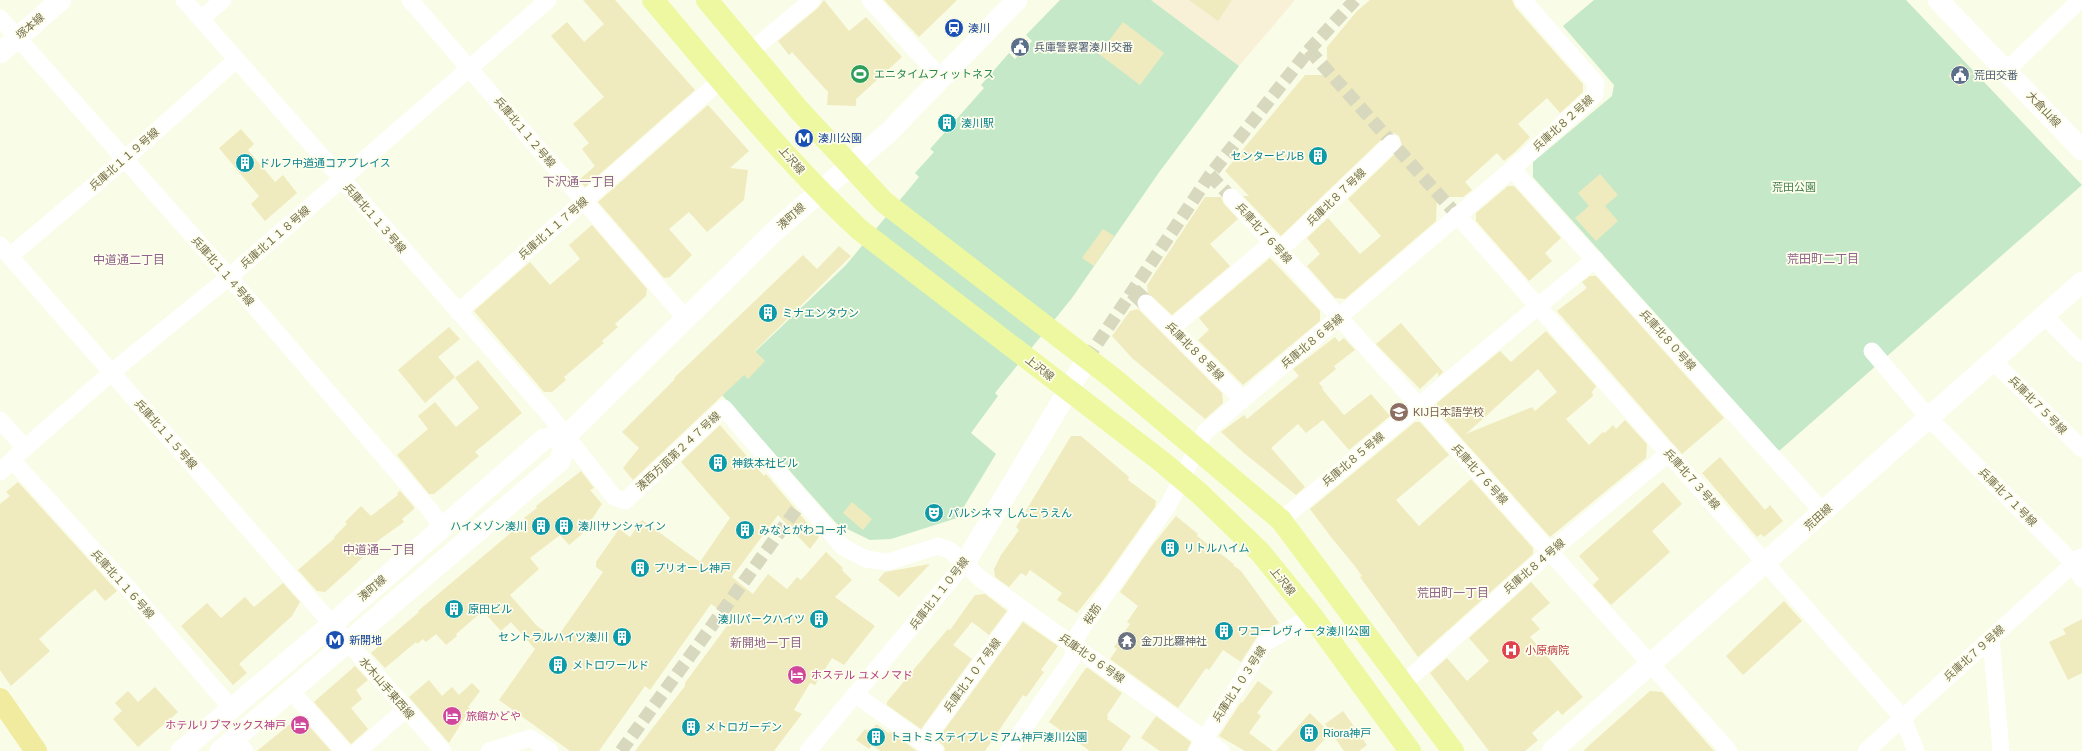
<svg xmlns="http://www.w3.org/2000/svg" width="2082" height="751" font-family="Helvetica,'Noto Sans JP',sans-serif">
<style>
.commercial{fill:#f8f1d7}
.green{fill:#c5e9c8}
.building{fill:#f0ebbe;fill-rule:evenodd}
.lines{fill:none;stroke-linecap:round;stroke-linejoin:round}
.pedestrian-tunnel{stroke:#d8d8bf;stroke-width:13;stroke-dasharray:13 6;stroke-linecap:butt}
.minor-tunnel{stroke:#d8d8bf;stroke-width:17;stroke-dasharray:17 8;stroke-linecap:butt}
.minor{stroke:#fff;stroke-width:17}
.tertiary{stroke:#fff;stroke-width:21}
.primary{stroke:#eef8a1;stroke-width:22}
.trunk{stroke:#f1eba0;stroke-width:22}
.labels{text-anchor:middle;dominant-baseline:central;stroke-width:3.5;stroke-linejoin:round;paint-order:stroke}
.street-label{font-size:11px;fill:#746e4b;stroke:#fdfeec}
.transit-label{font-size:11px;fill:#164399;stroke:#fdfeec;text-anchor:start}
.service-label{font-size:11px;fill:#4e5e75;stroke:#fdfeec;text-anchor:start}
.leisure-label{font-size:11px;fill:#27864d;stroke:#fdfeec;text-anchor:start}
.culture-label{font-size:11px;fill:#0d838f;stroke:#fdfeec;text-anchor:start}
.park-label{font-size:11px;fill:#467f52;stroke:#fdfeec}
.education-label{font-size:11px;fill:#785e54;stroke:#fdfeec;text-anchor:start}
.worship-label{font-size:11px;fill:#5b616d;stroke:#fdfeec;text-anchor:start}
.health-label{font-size:11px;fill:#be3a42;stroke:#fdfeec;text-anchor:start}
.hotel-label{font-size:11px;fill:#b23c85;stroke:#fdfeec;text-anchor:start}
.neighbourhood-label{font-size:12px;fill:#90638a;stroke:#fdfeec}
</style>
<rect width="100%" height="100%" fill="#f9fce6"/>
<polygon class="commercial" points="1151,0 1295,0 1239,66"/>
<g class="green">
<polygon points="1060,0 1151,0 1239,66 1160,171 1072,298 995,393 998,396 971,433 996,454 957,518 891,539 870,540 837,524 722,395 734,372 846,265 919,177 915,173 934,152 930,149 984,88 981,85 1009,53 1015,59 1032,41 1026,35"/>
<polygon points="1594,0 1906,0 2082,185 1779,451 1533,177 1533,162 1612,96 1614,85 1563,26"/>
</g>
<g class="building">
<polygon points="583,0 615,0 695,90 585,187 579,180 595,166 582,149 589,143 573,124 604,97 551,36 567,22 584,42 604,24"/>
<polygon points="824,0 849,31 866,17 902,57 856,99 856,106 827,105 828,92 792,52 789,55 778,41 818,8"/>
<polygon points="884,0 957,0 919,37"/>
<polygon points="1189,0 1232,0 1218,21"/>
<polygon points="1370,0 1512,0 1515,7 1583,84 1583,92 1560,113 1547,98 1518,124 1530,137 1515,152 1504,161 1497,153 1465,182 1472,190 1463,197 1437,197 1436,221 1345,299 1335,298 1307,266 1320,254 1307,238 1328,218 1360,254 1381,236 1348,199 1399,150 1402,145 1399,136 1394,133 1385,136 1281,236 1243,196 1249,196 1225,171 1305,75 1327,75 1327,47 1357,11"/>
<polygon points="1123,22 1164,53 1140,85 1099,54"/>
<polygon points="1961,63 1972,74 1959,87 1948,76"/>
<polygon points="708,105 749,151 730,168 748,170 744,200 707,232 689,212 669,229 692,255 670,277 664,278 598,202"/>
<polygon points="241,129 254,144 248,150 275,182 283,175 297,193 265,221 251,204 259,196 219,148"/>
<polygon points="1600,174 1618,195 1605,206 1618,221 1596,241 1575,218 1589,206 1578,193"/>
<polygon points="1508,186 1514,186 1561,238 1545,253 1552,261 1529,281 1476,221 1476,213"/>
<polygon points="1205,197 1221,197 1224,204 1238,219 1210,244 1230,266 1172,315 1148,293 1147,285"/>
<polygon points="592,225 647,289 646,296 615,324 618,327 602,341 604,343 564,377 566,380 552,392 544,392 474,311 530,262 550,285 580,259 569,245"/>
<polygon points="1103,229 1114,236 1094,266 1082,258"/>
<polygon points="839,246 851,256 755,351 765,361 748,379 744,375 633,480 623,468 639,448 622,432 675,379 674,378 803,255 817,269"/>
<polygon points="1270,258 1320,311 1320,321 1243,385 1198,340 1209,330 1199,318"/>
<polygon points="1590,276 1596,276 1724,418 1682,454 1557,311 1587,288 1582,282"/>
<polygon points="1138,309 1222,393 1223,403 1205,419 1132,358 1112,336 1130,311"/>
<polygon points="1401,323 1443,372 1438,377 1438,372 1420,389 1376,344"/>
<polygon points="449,327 460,339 438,357 455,377 425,403 398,370"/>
<path d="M1546 331 1596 386 1592 392 1593 396 1566 419 1589 445 1603 432 1605 433 1613 425 1616 429 1625 420 1647 444 1646 458 1550 537 1437 411V403L1500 351 1511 362ZM1538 369 1557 392 1535 411 1532 407 1466 434Z"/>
<polygon points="1335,337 1339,342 1344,338 1355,350 1334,366 1336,369 1319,383 1323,388 1322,389 1344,415 1371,394 1390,416 1349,450 1323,420 1306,433 1298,424 1271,448 1305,487 1296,495 1244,453 1221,432 1244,415 1247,419 1299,376 1293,369"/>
<polygon points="478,360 522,413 475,452 479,456 434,494 429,494 397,455 428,429 418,416 435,402 456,427 479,408 455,378"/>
<polygon points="1415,422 1420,422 1449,455 1396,500 1419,526 1471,479 1533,548 1533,554 1418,657 1360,577 1362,576 1354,565 1331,537 1310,509"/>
<polygon points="720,425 764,476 766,474 819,537 810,549 778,515 732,577 753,594 768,574 787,589 797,577 801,580 826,552 843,568 842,570 852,580 835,597 875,626 844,665 832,658 815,685 810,683 794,710 802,714 774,751 635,751 685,686 685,683 732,619 711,604 650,690 645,686 599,751 570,751 499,700 535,649 511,622 501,631 483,611 456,634 457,636 446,645 436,634 426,642 423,639 417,644 416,642 385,668 371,653 419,612 418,611 526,520 524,518 537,508 536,506 581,471 594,488 590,490 602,504 582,534 569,545 560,535 530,558 539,569 510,595 537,626 556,639 603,572 596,567 596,562 619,529 630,537 642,520 700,562 730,518 681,462"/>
<polygon points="1071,436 1081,436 1129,477 1128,480 1156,501 1155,507 1104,579 1077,613 1057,600 1062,593 1030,570 1026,576 1021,573 1009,587 995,577 994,569 1001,555 1019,530 1016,527"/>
<polygon points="1720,457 1765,510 1770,505 1783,521 1764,537 1761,534 1757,537 1702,473"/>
<polygon points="18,482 117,591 105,601 95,589 73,608 39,639 50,651 11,686 0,670 0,504 10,496 6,492"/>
<polygon points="1663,482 1682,504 1652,531 1670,552 1611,605 1593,585 1599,579 1579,556"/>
<polygon points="400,491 414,507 414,509 402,519 404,522 380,539 354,566 325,592 317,591 298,570 335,538 334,537 347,524 345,522 361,506 371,516 398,495 397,493"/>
<polygon points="852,502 872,519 863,530 843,513"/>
<polygon points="1176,516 1198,534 1197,536 1234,564 1233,565 1241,571 1279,623 1259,634 1241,662 1223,650 1209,670 1206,668 1178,708 1110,659 1117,649 1114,647 1130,624 1127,622 1138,606 1120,592 1151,547"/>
<polygon points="930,564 899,597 878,580 885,572"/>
<polygon points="1531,582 1550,603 1531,619 1540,629 1530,637 1583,697 1562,715 1558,710 1532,733 1538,740 1525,751 1489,751 1430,673 1447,658 1467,681 1489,661 1469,638"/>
<polygon points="283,583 300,602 292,616 239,664 247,673 233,685 181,626 207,603 221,618 245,597 254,607"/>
<polygon points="985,594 1007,611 989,635 972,622 953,645 972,659 921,729 887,705 887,702 930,650 948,629 950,630 975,595"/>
<polygon points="1784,601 1802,621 1743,675 1726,656"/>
<polygon points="2082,619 2082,673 2068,680 2049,642 2066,634 2063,629"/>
<polygon points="1023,622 1058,646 1041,670 1044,672 1026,697 1023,695 985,751 945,751 944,746 937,740"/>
<polygon points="355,666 368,680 356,690 362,699 351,708 368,729 351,744 314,702"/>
<polygon points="1086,668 1088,668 1122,693 1107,715 1108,717 1107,719 1131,736 1121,751 1090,751 1049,722"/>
<polygon points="429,680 442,696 452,687 459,695 472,683 480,691 468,707 470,709 449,743 409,697"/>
<polygon points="1258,681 1273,692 1257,713 1261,716 1249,733 1273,751 1245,751 1219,736 1241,702 1242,703"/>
<polygon points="155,687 178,712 138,747 113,719 122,711 115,703 128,691 138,702"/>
<polygon points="1650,691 1662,692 1714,751 1583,751"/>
<polygon points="1343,711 1367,745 1359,751 1344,751 1325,724"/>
<polygon points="1310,713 1330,733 1314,751 1276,751"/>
<polygon points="300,716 331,751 257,751"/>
<polygon points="1156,716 1191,742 1187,751 1160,751 1141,738"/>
<polygon points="876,724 890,734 889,731 917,751 880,751 872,745 869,749 856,740 865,729 871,733"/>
</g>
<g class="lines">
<g class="pedestrian-tunnel">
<polyline points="1309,50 1457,215"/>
<polyline points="1210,175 1231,197"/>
<polyline points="1087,359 1210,175 1309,50 1355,0"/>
<polyline points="621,751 798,507"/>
</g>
<polyline class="minor-tunnel" points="1133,291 1146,303"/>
<g class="minor">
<polyline points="184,0 548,413 614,497 625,501 724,408 843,547 866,559 888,562 938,546 951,551 981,579 1221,751"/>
<polyline points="410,0 686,319"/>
<polyline points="870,0 941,78"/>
<polyline points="0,18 229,277 430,510 442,528"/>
<polyline points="201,19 223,0"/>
<polyline points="751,51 812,0"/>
<polyline points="2007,70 2080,0"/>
<polyline points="1512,169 1823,512"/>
<polyline points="1231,197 1729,751"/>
<polyline points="1457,215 1903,718 1916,751"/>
<polyline points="0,245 443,751"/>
<polyline points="1280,250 1392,143"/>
<polyline points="10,256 125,159 236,60"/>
<polyline points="1146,303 1242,399"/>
<polyline points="458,312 721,80"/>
<polyline points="2044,315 2082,354"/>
<polyline points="1172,328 1273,242"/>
<polyline points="1872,351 1929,418 2074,564 2082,579"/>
<polyline points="1993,361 2082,449"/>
<polyline points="0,420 25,448"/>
<polyline points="13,461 129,589 232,709"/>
<polyline points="0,472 25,448 112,372 229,277 548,0"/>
<polyline points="1281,520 1595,259"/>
<polyline points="1991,638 2001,751"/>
<polyline points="1403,684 1551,551 1669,453"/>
<polyline points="291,691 344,751"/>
<polyline points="856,695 935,751"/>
<polyline points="235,738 245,751"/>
<polyline points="923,743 1021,608"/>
<polyline points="358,751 406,709"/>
<polyline points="489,751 530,738 550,751"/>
<polyline points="808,751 965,563"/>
<polyline points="1008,751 1072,659 1078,634 1169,504 1205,432 1512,169 1595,95 1596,83 1523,0"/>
<polyline points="1197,751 1265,643 1312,616"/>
<polyline points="1866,751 2081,557"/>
</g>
<g class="tertiary">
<polyline points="1938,0 2082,150"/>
<polyline points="0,53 61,0"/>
<polyline points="965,563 1087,359"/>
<polyline points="181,751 332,624 544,439 567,435"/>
<polyline points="220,751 560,461 567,435 778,228 889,132 1017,0"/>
<polyline points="1552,751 2082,282"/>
</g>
<g class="primary">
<path d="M653 0C719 78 785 160 860 230L1161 461 1199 493 1260 552 1312 616 1410 751"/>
<polyline points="707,0 799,110 884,202 1114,379 1281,520 1453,751"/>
</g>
<polyline class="trunk" points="0,699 36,751"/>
</g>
<defs>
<g id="station-disc" transform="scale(1)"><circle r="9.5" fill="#1a4fb4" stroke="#fdfeec"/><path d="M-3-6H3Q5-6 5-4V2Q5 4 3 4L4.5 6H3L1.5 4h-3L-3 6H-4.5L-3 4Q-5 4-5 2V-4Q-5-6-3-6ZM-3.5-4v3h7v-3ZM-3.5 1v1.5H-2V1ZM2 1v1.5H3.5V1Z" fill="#fff"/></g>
<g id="civic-disc" transform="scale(1)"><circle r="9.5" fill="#5c6f8a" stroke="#fdfeec"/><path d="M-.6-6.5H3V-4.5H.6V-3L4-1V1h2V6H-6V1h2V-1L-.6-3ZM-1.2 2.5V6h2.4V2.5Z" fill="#fff"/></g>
<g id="stadium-disc" transform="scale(1)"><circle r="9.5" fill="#2e9e5b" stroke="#fdfeec"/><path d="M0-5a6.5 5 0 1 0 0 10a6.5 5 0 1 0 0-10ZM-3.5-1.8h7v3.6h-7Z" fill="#fff"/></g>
<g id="building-disc" transform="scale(1)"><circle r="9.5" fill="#0f9aa8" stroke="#fdfeec"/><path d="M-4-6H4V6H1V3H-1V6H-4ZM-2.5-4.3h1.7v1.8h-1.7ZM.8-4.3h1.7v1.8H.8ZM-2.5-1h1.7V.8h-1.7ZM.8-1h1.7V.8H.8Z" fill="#fff"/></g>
<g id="metro-disc" transform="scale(1)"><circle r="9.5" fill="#1a4fb4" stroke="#fdfeec"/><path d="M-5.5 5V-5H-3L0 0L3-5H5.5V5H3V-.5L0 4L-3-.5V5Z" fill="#fff"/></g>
<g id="school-disc" transform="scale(1)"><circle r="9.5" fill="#8d6e63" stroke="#fdfeec"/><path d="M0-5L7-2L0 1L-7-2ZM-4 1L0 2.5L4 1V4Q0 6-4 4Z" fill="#fff"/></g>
<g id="theatre-disc" transform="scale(1)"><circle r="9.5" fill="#0f9aa8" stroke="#fdfeec"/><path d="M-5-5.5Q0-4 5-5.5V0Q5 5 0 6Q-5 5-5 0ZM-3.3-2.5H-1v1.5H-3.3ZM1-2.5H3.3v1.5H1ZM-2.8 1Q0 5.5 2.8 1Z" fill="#fff"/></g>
<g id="temple-disc" transform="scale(1)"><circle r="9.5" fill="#6b7280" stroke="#fdfeec"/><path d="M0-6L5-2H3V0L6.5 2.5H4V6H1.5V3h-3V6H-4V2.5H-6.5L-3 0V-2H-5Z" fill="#fff"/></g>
<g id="hospital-disc" transform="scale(1)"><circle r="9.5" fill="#e0444e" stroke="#fdfeec"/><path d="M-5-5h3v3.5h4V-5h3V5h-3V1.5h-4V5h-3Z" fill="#fff"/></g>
<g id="hotel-disc" transform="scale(1)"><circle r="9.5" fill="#d1479c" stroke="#fdfeec"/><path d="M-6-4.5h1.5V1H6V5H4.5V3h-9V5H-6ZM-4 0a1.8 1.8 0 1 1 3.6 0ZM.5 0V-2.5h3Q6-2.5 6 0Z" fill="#fff"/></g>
</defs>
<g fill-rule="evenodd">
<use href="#station-disc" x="954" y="28"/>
<use href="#civic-disc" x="1020" y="47"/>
<use href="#stadium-disc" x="860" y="74"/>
<use href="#civic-disc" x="1960" y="75"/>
<use href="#building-disc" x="947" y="123"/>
<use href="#metro-disc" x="804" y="138"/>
<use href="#building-disc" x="1318" y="156"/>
<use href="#building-disc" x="245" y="163"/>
<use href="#building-disc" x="768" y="313"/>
<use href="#school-disc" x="1399" y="412"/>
<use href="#building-disc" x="718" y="463"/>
<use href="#theatre-disc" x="934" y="513"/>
<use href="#building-disc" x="541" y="526"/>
<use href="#building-disc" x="564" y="526"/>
<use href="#building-disc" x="745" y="530"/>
<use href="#building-disc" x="1170" y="548"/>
<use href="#building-disc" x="640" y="568"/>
<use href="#building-disc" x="454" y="609"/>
<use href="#building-disc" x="819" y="619"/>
<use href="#building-disc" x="1224" y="631"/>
<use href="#building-disc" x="622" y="637"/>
<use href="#metro-disc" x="335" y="640"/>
<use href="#temple-disc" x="1127" y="641"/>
<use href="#hospital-disc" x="1511" y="650"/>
<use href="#building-disc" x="558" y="665"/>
<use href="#hotel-disc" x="797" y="675"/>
<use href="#hotel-disc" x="452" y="716"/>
<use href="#hotel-disc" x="300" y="725"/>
<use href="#building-disc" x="691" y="727"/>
<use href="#building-disc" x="1309" y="733"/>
<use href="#building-disc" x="876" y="737"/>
</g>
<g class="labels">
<g class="street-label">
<text transform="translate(30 26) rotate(-41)">塚本線</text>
<text transform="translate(2044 109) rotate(47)">大倉山線</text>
<text transform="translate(1563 123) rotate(-42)">兵庫北８２号線</text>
<text transform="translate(525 132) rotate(50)">兵庫北１１２号線</text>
<text transform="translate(124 159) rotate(-41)">兵庫北１１９号線</text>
<text transform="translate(792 160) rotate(49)">上沢線</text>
<text transform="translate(1336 197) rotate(-44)">兵庫北８７号線</text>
<text transform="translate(791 216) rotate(-42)">湊町線</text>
<text transform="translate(375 218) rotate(49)">兵庫北１１３号線</text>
<text transform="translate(553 228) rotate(-41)">兵庫北１１７号線</text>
<text transform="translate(1264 233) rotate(48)">兵庫北７６号線</text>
<text transform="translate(275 237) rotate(-41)">兵庫北１１８号線</text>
<text transform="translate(223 271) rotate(49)">兵庫北１１４号線</text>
<text transform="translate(1668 340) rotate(48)">兵庫北８０号線</text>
<text transform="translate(1312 341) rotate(-40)">兵庫北８６号線</text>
<text transform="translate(1195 351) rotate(45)">兵庫北８８号線</text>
<text transform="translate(1040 368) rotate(38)">上沢線</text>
<text transform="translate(2038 405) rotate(45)">兵庫北７５号線</text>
<text transform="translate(166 434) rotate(49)">兵庫北１１５号線</text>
<text transform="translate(678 451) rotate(-43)">湊西方面第２４７号線</text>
<text transform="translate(1353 459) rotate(-40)">兵庫北８５号線</text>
<text transform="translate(1480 474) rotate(48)">兵庫北７６号線</text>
<text transform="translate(1692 479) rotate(48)">兵庫北７３号線</text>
<text transform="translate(2008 497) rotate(45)">兵庫北７１号線</text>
<text transform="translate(1818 517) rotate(-42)">荒田線</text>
<text transform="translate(1534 566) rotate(-41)">兵庫北８４号線</text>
<text transform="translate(1283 581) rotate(51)">上沢線</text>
<text transform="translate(123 584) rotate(48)">兵庫北１１６号線</text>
<text transform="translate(372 588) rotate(-41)">湊町線</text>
<text transform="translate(939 593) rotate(-52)">兵庫北１１０号線</text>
<text transform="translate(1092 614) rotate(-56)">桜筋</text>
<text transform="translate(1974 653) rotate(-42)">兵庫北７９号線</text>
<text transform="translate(1092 658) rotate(35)">兵庫北９６号線</text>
<text transform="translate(972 675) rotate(-54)">兵庫北１０７号線</text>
<text transform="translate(1239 684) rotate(-57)">兵庫北１０３号線</text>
<text transform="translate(387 688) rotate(49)">水木山手東西線</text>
</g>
<g class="transit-label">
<text x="968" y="28">湊川</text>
<text x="818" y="138">湊川公園</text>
<text x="349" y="640">新開地</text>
</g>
<g class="service-label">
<text x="1034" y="47">兵庫警察署湊川交番</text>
<text x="1974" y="75">荒田交番</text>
</g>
<g class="leisure-label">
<text x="874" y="74">エニタイムフィットネス</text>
</g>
<g class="culture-label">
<text x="961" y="123">湊川駅</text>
<text x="1304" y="156" text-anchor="end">センタービルB</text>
<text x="259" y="163">ドルフ中道通コアプレイス</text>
<text x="782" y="313">ミナエンタウン</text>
<text x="732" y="463">神鉄本社ビル</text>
<text x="948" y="513">パルシネマ しんこうえん</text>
<text x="527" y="526" text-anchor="end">ハイメゾン湊川</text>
<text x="578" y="526">湊川サンシャイン</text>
<text x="759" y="530">みなとがわコーポ</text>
<text x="1184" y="548">リトルハイム</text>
<text x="654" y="568">プリオーレ神戸</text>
<text x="468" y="609">原田ビル</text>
<text x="805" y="619" text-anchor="end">湊川パークハイツ</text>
<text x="1238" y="631">ワコーレヴィータ湊川公園</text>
<text x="608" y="637" text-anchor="end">セントラルハイツ湊川</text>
<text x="572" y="665">メトロワールド</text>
<text x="705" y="727">メトロガーデン</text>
<text x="1323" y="733">Riora神戸</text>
<text x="890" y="737">トヨトミステイプレミアム神戸湊川公園</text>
</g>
<g class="park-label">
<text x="1794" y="187">荒田公園</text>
</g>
<g class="education-label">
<text x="1413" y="412">KIJ日本語学校</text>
</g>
<g class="worship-label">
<text x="1141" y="641">金刀比羅神社</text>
</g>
<g class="health-label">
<text x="1525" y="650">小原病院</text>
</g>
<g class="hotel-label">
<text x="811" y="675">ホステル ユメノマド</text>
<text x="466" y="716">旅館かどや</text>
<text x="286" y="725" text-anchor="end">ホテルリブマックス神戸</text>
</g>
<g class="neighbourhood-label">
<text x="579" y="182">下沢通一丁目</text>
<text x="1823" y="259">荒田町二丁目</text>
<text x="129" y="260">中道通二丁目</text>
<text x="379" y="550">中道通一丁目</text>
<text x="1453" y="593">荒田町一丁目</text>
<text x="766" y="643">新開地一丁目</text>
</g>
</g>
</svg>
